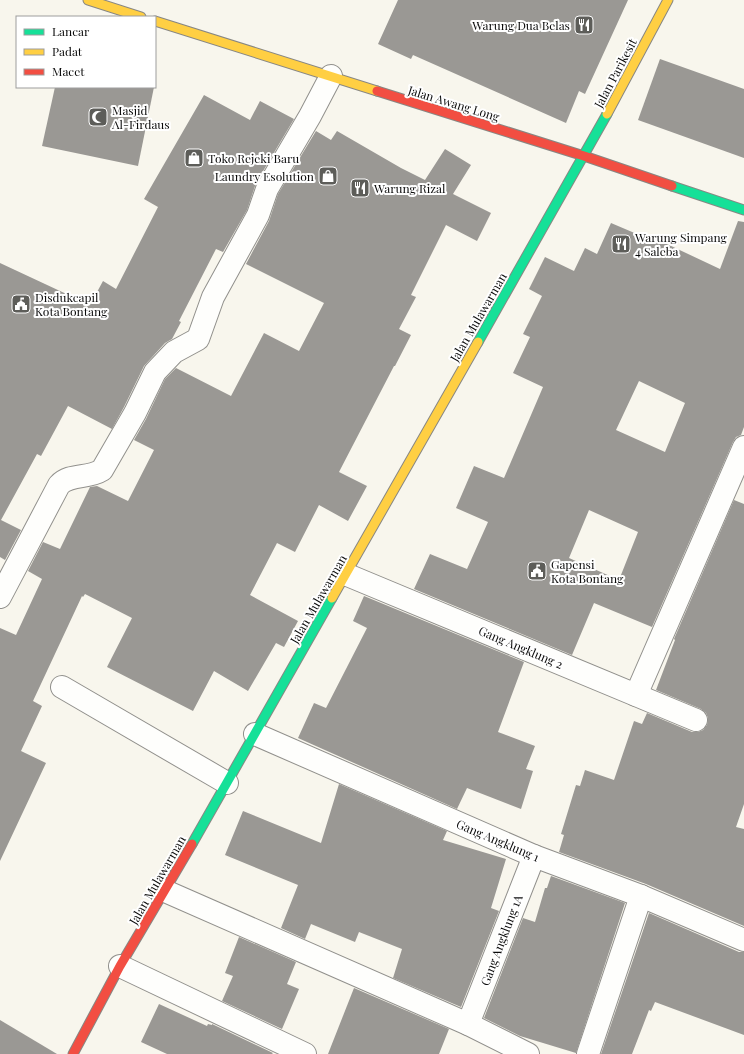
<svg xmlns="http://www.w3.org/2000/svg" width="744" height="1054" font-family="'Playfair Display',serif">
<style>
.building{fill:#9a9894;fill-rule:evenodd}
.lines{fill:none;stroke-linecap:round;stroke-linejoin:round}
.street-casing{stroke:#91908c;stroke-width:24}
.fast-casing{stroke:#888783;stroke-width:11}
.slow-casing{stroke:#888783;stroke-width:11}
.jam-casing{stroke:#888783;stroke-width:11}
.street{stroke:#fefefc;stroke-width:22}
.fast{stroke:#16e098;stroke-width:9}
.slow{stroke:#ffcf43;stroke-width:9}
.jam{stroke:#f24e42;stroke-width:9}
.labels{text-anchor:middle;dominant-baseline:central;stroke-width:4;stroke-linejoin:round;paint-order:stroke}
.poi-label{font-size:12px;fill:#0a0a0a;stroke:#fff;text-anchor:start}
.street-label{font-size:12px;fill:#0a0a0a;stroke:#fff}
</style>
<rect width="100%" height="100%" fill="#f8f6ed"/>
<g class="building">
<polygon points="398,0 628,0 585,94 579,91 566,123 413,55 411,59 378,44"/>
<polygon points="660,59 744,89 744,158 638,120"/>
<polygon points="55,87 154,87 138,166 42,146"/>
<polygon points="204,95 250,120 260,101 294,119 256,183 247,210 223,252 216,249 179,321 181,322 172,339 165,343 144,366 124,407 112,429 68,406 41,456 37,454 1,520 21,530 5,560 0,557 0,263 90,305 103,281 116,289 158,207 144,199"/>
<polygon points="316,131 331,140 337,131 401,168 425,180 445,149 471,165 453,194 491,213 477,241 446,225 411,295 416,297 399,329 411,335 395,366 394,366 339,472 367,486 348,521 319,505 295,552 277,543 250,595 298,621 284,647 276,643 248,691 214,671 193,711 107,667 132,618 85,594 83,597 82,596 33,701 42,706 21,751 46,763 0,861 0,628 16,635 42,579 28,571 43,542 60,549 90,487 97,486 128,501 154,450 134,440 146,419 165,379 176,368 231,396 264,333 299,351 324,303 246,264 269,221 278,194"/>
<path d="M738 221 744 222V427L741 435 736 437 733 442 652 627 594 603 572 655 414 589 430 554 467 569 488 522 456 508 474 466 504 478 543 387 513 373 530 337 523 334 542 296 529 289 545 257 574 271 585 248 597 254 611 223 651 240 652 237 720 269ZM639 381 685 403 665 452 616 430ZM589 510 638 532 619 580 569 558Z"/>
<polygon points="734,500 744,504 744,804 736,827 744,829 744,926 646,884 559,852 564,835 561,834 576,785 580,786 585,770 614,780 634,721 642,724 647,713 692,732 698,732 703,730 707,725 708,718 706,713 701,709 656,690 675,640 674,639"/>
<polygon points="364,596 524,662 498,732 535,746 526,769 533,771 521,809 467,788 457,809 298,738 314,703 326,708 367,628 353,621"/>
<polygon points="339,784 447,831 443,840 506,859 491,908 499,911 461,1007 393,978 402,949 359,932 355,942 311,924 305,939 281,928 298,885 225,855 243,811 321,843"/>
<polygon points="551,876 625,903 576,1053 520,1036 484,1018 523,918 535,922 545,888 547,888"/>
<polygon points="649,913 739,952 744,952 744,1035 655,1002 651,1011 649,1010 632,1054 601,1054"/>
<polygon points="239,937 296,962 287,984 299,989 282,1029 222,1001 233,976 225,973"/>
<polygon points="354,988 449,1029 439,1054 328,1054"/>
<polygon points="159,1004 207,1026 208,1024 212,1025 212,1024 273,1053 272,1054 167,1054 141,1042"/>
<polygon points="0,1020 57,1054 0,1054"/>
</g>
<g class="lines">
<g class="street-casing">
<g id="street">
<polyline points="345,574 696,720"/>
<path d="M0 597 59 485C70 473 88 479 102 470L135 413 155 372 174 352 198 339 213 297 258 215 267 189 310 116 331 76"/>
<polyline points="62,687 227,783"/>
<polyline points="636,695 744,447"/>
<polyline points="255,734 534,856 641,896 744,940"/>
<polyline points="165,891 468,1024 528,1054"/>
<polyline points="120,966 305,1054"/>
<polyline points="468,1024 534,856"/>
<polyline points="588,1054 641,896"/>
</g>
</g>
<g class="fast-casing">
<g id="fast">
<polyline points="672,186 744,210"/>
<polyline points="478,342 607,114"/>
<polyline points="192,844 332,598"/>
</g>
</g>
<g class="slow-casing">
<g id="slow">
<polyline points="88,0 141,17"/>
<polyline points="155,21 377,91"/>
<polyline points="607,114 668,0"/>
<polyline points="332,598 478,342"/>
</g>
</g>
<g class="jam-casing">
<g id="jam">
<polyline points="377,91 584,156 672,186"/>
<polyline points="73,1054 120,966 192,844"/>
</g>
</g>
<use href="#street" class="street"/>
<use href="#fast" class="fast"/>
<use href="#slow" class="slow"/>
<use href="#jam" class="jam"/>
</g>
<defs>
<g id="restaurant-square" transform="scale(1)"><rect x="-9" y="-9" width="18" height="18" rx="4" fill="#5d5d59" stroke="#fff"/><path d="M-5-6h1v4h1v-4h1v4h1v-4h1v5L-1.5 .5V6h-2V.5L-5-1ZM5-6V6H3V1.5H1.5Q1.5-4 5-6Z" fill="#fff"/></g>
<g id="mosque-square" transform="scale(1)"><rect x="-9" y="-9" width="18" height="18" rx="4" fill="#5d5d59" stroke="#fff"/><path d="M3.5-4.9A6 6 0 1 0 3.5 4.9A5 5 0 1 1 3.5-4.9Z" fill="#fff"/></g>
<g id="shop-square" transform="scale(1)"><rect x="-9" y="-9" width="18" height="18" rx="4" fill="#5d5d59" stroke="#fff"/><path d="M-5-2.5h2.3a2.7 3.5 0 0 1 5.4 0H5L5.5 6h-11ZM-1.5-2.5h3a1.5 2.3 0 0 0-3 0Z" fill="#fff"/></g>
<g id="civic-square" transform="scale(1)"><rect x="-9" y="-9" width="18" height="18" rx="4" fill="#5d5d59" stroke="#fff"/><path d="M-.6-6.5H3V-4.5H.6V-3L4-1V1h2V6H-6V1h2V-1L-.6-3ZM-1.2 2.5V6h2.4V2.5Z" fill="#fff"/></g>
</defs>
<g fill-rule="evenodd">
<use href="#restaurant-square" x="584" y="25"/>
<use href="#mosque-square" x="98" y="117"/>
<use href="#shop-square" x="194" y="158"/>
<use href="#shop-square" x="328" y="176"/>
<use href="#restaurant-square" x="360" y="188"/>
<use href="#restaurant-square" x="621" y="244"/>
<use href="#civic-square" x="21" y="304"/>
<use href="#civic-square" x="537" y="571"/>
</g>
<g class="labels">
<g class="poi-label">
<text x="570" y="25" text-anchor="end">Warung Dua Belas</text>
<text x="112" y="110">Masjid<tspan x="112" dy="14">Al-Firdaus</tspan></text>
<text x="208" y="158">Toko Rejeki Baru</text>
<text x="314" y="176" text-anchor="end">Laundry Esolution</text>
<text x="374" y="188">Warung Rizal</text>
<text x="635" y="237">Warung Simpang<tspan x="635" dy="14">4 Saleba</tspan></text>
<text x="35" y="297">Disdukcapil<tspan x="35" dy="14">Kota Bontang</tspan></text>
<text x="551" y="564">Gapensi<tspan x="551" dy="14">Kota Bontang</tspan></text>
</g>
<g class="street-label">
<text transform="translate(615 73) rotate(-62)">Jalan Parikesit</text>
<text transform="translate(454 103) rotate(17)">Jalan Awang Long</text>
<text transform="translate(478 317) rotate(-60)">Jalan Mulawarman</text>
<text transform="translate(318 599) rotate(-60)">Jalan Mulawarman</text>
<text transform="translate(521 647) rotate(23)">Gang Angklung 2</text>
<text transform="translate(498 840) rotate(23)">Gang Angklung 1</text>
<text transform="translate(157 880) rotate(-60)">Jalan Mulawarman</text>
<text transform="translate(501 940) rotate(-69)">Gang Angklung 1A</text>
</g>
</g>
<rect x="16" y="16" width="140" height="72" fill="#ffffff" stroke="#9d9d9d"/>
<rect x="24" y="29" width="20" height="6" fill="#16e098" stroke="#9d9d9d"/>
<text x="52" y="36" font-size="12" fill="#0a0a0a">Lancar</text>
<rect x="24" y="49" width="20" height="6" fill="#ffcf43" stroke="#9d9d9d"/>
<text x="52" y="56" font-size="12" fill="#0a0a0a">Padat</text>
<rect x="24" y="69" width="20" height="6" fill="#f24e42" stroke="#9d9d9d"/>
<text x="52" y="76" font-size="12" fill="#0a0a0a">Macet</text>
</svg>
